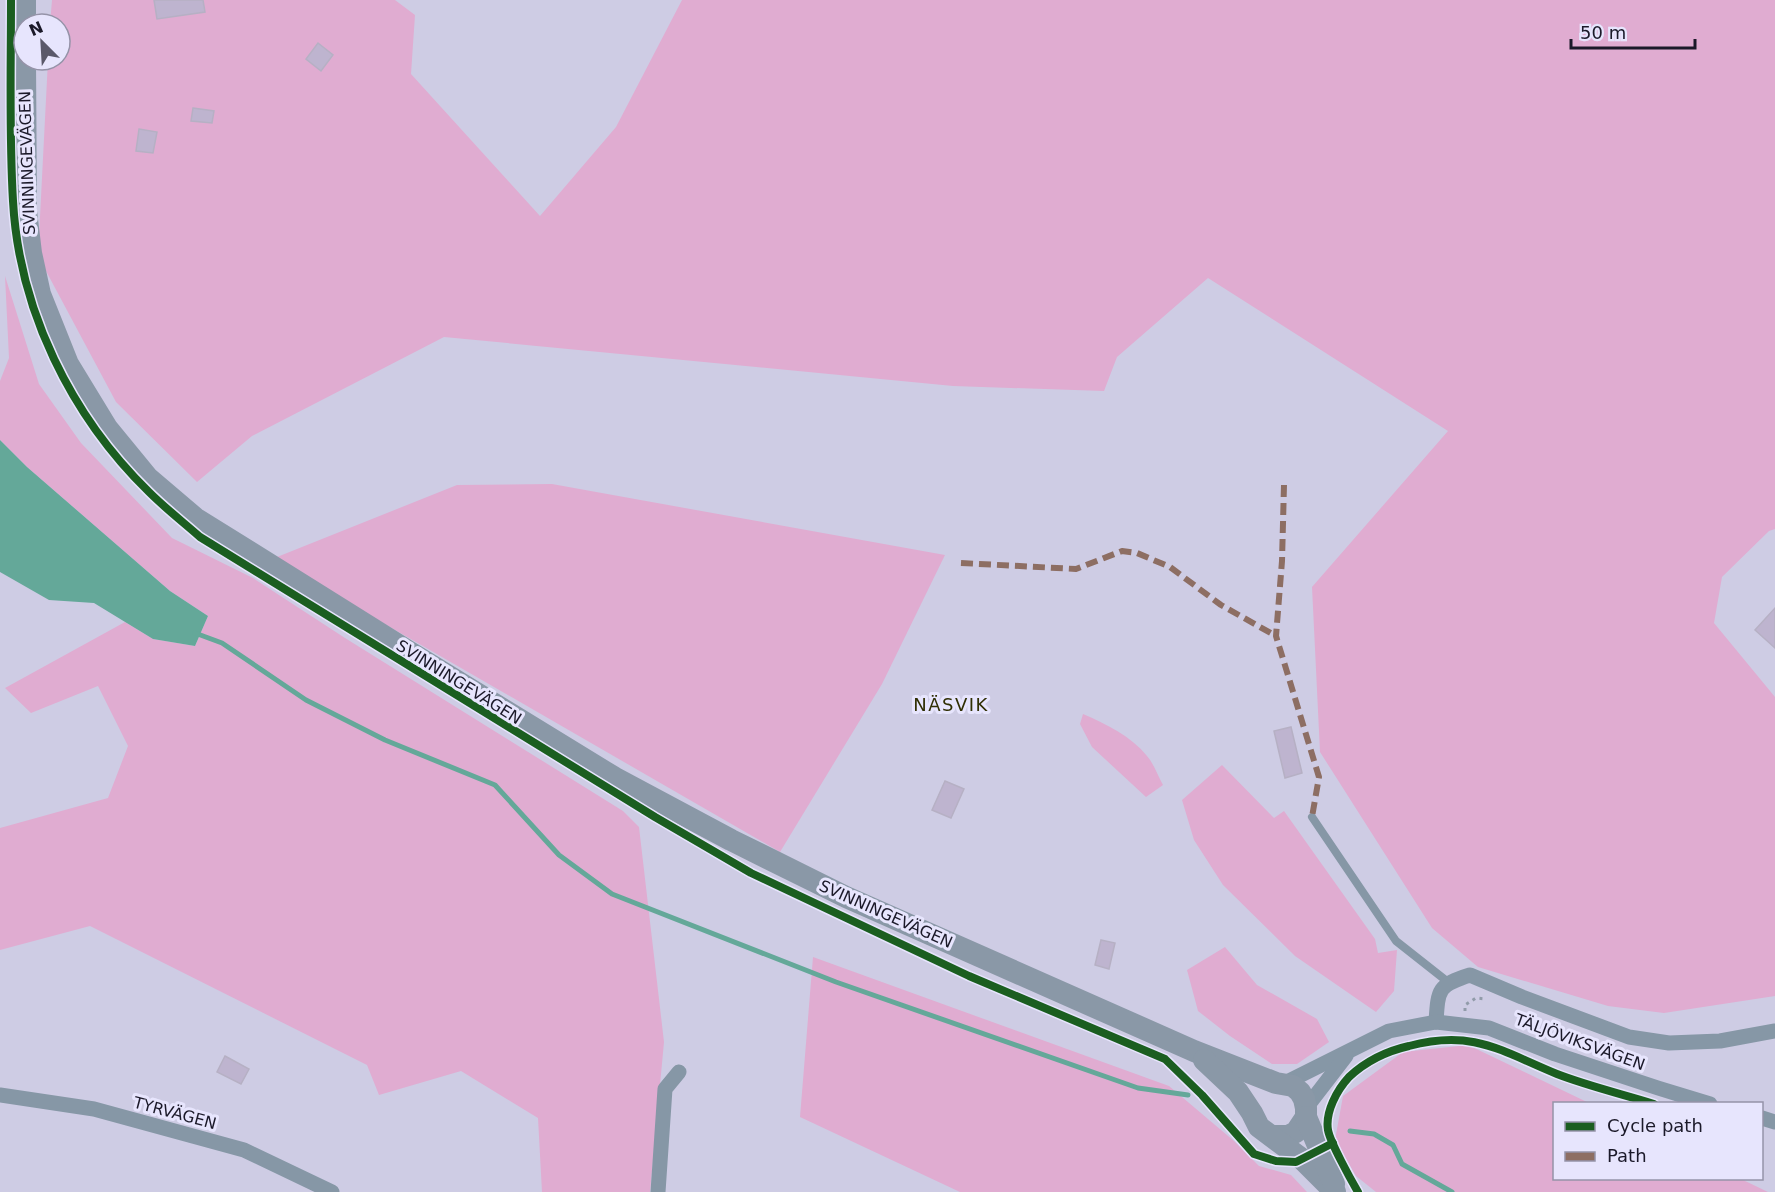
<svg xmlns="http://www.w3.org/2000/svg" width="1775" height="1192" font-family="'DejaVu Sans',sans-serif">
<style>
.green{fill:#e0acd1}
.water{fill:#64a899}
.lines{fill:none;stroke-linecap:round;stroke-linejoin:round}
.stream{stroke:#64a899;stroke-width:5}
.building{fill:#beb4cf;stroke:#b6b0c4;stroke-width:1.5}
.path{stroke:#919ba9;stroke-width:3;stroke-dasharray:3 4.5;stroke-linecap:butt}
.lane{stroke:#8697a6;stroke-width:8}
.street{stroke:#8697a6;stroke-width:15}
.secondary{stroke:#8a98a7;stroke-width:22}
.quiet{stroke:#8d6e63;stroke-width:6;stroke-dasharray:12 6;stroke-linecap:butt}
.cycleway-casing{stroke:#e7e5fd;stroke-width:11}
.cycleway{stroke:#1b5e20;stroke-width:8}
.labels{text-anchor:middle;dominant-baseline:central;stroke-width:6;stroke-linejoin:round;paint-order:stroke}
.street-label{font-size:16px;fill:#1b1929;stroke:#e7e5fd}
.neighbourhood-label{font-size:18px;letter-spacing:1.5px;fill:#302f04;stroke:#e7e5fd}
</style>
<rect width="100%" height="100%" fill="#cecce4"/>
<g class="green">
<polygon points="52,0 395,0 415,15 411,74 540,216 616,127 682,0 1775,0 1775,529 1769,531 1722,577 1714,623 1775,697 1775,996 1664,1013 1608,1006 1478,967 1432,928 1320,752 1312,587 1448,431 1208,278 1117,357 1104,391 953,386 444,337 252,436 197,482 116,402 38,256 48,60 60,60 60,24 50,24"/>
<polygon points="5,276 39,384 81,443 172,538 253,578 345,638 623,811 639,827 664,1042 650,1192 542,1192 538,1118 461,1071 379,1095 367,1065 90,926 0,950 0,828 108,798 128,746 98,686 31,713 5,688 125,622 153,639 195,646 208,616 170,591 27,467 0,440 0,381 9,358"/>
<polygon points="552,484 945,555 882,684 780,852 272,559 457,485"/>
<path d="M1083 714C1106 724 1131 736 1147 756 1154 764 1158 776 1163 785L1146 797 1092 747 1080 724Z"/>
<polygon points="1222,765 1274,818 1284,811 1375,939 1378,953 1397,950 1394,991 1376,1012 1295,956 1223,885 1194,840 1182,800"/>
<polygon points="1225,947 1257,985 1317,1019 1329,1042 1297,1064 1272,1064 1230,1036 1198,1011 1187,970"/>
<polygon points="813,957 1169,1086 1234,1141 1259,1166 1291,1175 1307,1192 960,1192 800,1117"/>
<polygon points="1468,1045 1589,1103 1554,1104 1554,1178 1741,1179 1768,1192 1376,1192 1356,1176 1335,1140 1343,1096 1403,1052"/>
</g>
<polygon class="water" points="0,440 27,467 170,591 208,616 195,646 153,639 94,603 49,600 0,572"/>
<g class="lines">
<g class="stream">
<polyline points="195,633 222,643 306,700 385,740 495,785 559,855 612,894 836,982 1138,1088 1188,1095"/>
<polyline points="1350,1131 1374,1134 1393,1145 1402,1164 1452,1192"/>
</g>
</g>
<g class="building">
<polygon points="154,0 203,0 205,12 157,19"/>
<polygon points="318,43 333,55 321,71 306,59"/>
<polygon points="193,108 214,111 212,123 191,121"/>
<polygon points="139,129 157,132 153,153 136,151"/>
<polygon points="1775,608 1775,648 1755,630"/>
<polygon points="1291,727 1302,773 1285,778 1274,731"/>
<polygon points="945,781 964,789 951,818 932,810"/>
<polygon points="1101,940 1115,943 1109,969 1095,965"/>
<polygon points="225,1056 249,1069 241,1084 217,1072"/>
</g>
<g class="lines">
<polyline class="path" points="1465,1011 1465,1005 1476,998 1486,999"/>
<polyline class="lane" points="1312,817 1396,941 1448,982"/>
<g class="street">
<path d="M1436 1022C1438 989 1438 985 1470 975L1522 997 1629 1037 1669 1043 1720 1041 1775 1031"/>
<polyline points="1285,1083 1389,1031 1436,1022 1489,1028 1555,1054 1658,1088 1710,1104"/>
<polyline points="0,1095 94,1109 244,1150 332,1192"/>
<polyline points="1306,1108 1346,1056"/>
<polyline points="1762,1118 1775,1122"/>
<polyline points="658,1192 665,1089 679,1072"/>
</g>
<g class="secondary">
<polyline points="25,0 25,24"/>
<polyline points="25,60 26,211 31,253 40,294 68,364 107,428 148,478 195,518 408,651 615,778 731,840 846,897 1194,1051 1276,1083 1293,1086 1300,1092 1304,1099 1306,1108 1306,1117 1296,1132 1288,1136 1272,1136"/>
<polyline points="1204,1060 1238,1092 1252,1113 1259,1127 1302,1159 1335,1192"/>
<polyline points="1306,1117 1334,1184"/>
</g>
<g class="quiet">
<polyline points="1284,485 1282,561 1276,636 1319,777 1312,817"/>
<polyline points="961,563 1076,569 1122,551 1137,553 1170,567 1221,605 1276,636"/>
</g>
<g class="cycleway-casing">
<g id="cycleway">
<path d="M11 0C11 67 9 134 13 201 19 310 71 416 149 492 165 508 183 522 200 537L655 817 751 873 969 976 1165 1059 1202 1095 1254 1154 1276 1161 1296 1162 1333 1143"/>
<path d="M1358 1192C1351 1180 1330 1142 1328 1130 1325 1112 1337 1090 1349 1077 1366 1061 1387 1051 1409 1046 1473 1029 1501 1051 1557 1074 1588 1086 1622 1094 1654 1104"/>
</g>
</g>
<use href="#cycleway" class="cycleway"/>
</g>
<g class="labels">
<g class="street-label">
<text transform="translate(27 163) rotate(-92)">SVINNINGEVÄGEN</text>
<text transform="translate(459 682) rotate(32)">SVINNINGEVÄGEN</text>
<text transform="translate(886 914) rotate(24)">SVINNINGEVÄGEN</text>
<text transform="translate(1580 1042) rotate(20)">TÄLJÖVIKSVÄGEN</text>
<text transform="translate(175 1113) rotate(15)">TYRVÄGEN</text>
</g>
<g class="neighbourhood-label">
<text x="951" y="704">NÄSVIK</text>
</g>
</g>
<rect x="1553" y="1102" width="210" height="78" fill="#e7e5fd" stroke="#9593a8" stroke-width="1.5"/>
<rect x="1565" y="1122" width="30" height="9" fill="#1b5e20" stroke="#9593a8" stroke-width="1.5"/>
<text x="1607" y="1132" font-size="18" fill="#1b1929">Cycle path</text>
<rect x="1565" y="1152" width="30" height="9" fill="#8d6e63" stroke="#9593a8" stroke-width="1.5"/>
<text x="1607" y="1162" font-size="18" fill="#1b1929">Path</text>
<g transform="translate(42 42) rotate(336)"><circle r="28" fill="#e7e5fd" stroke="#9593a8" stroke-width="1.5"/>
<path d="M0-4.5L10 22L0 15L-10 22Z" fill="#5a586a"/>
<text y="-9" font-size="16" font-weight="bold" text-anchor="middle" fill="#1b1929">N</text>
</g>
<path d="M1571 39v9h124v-9" fill="none" stroke="#1b1929" stroke-width="3"/>
<text x="1580" y="39" font-size="18" fill="#1b1929" stroke="#e7e5fd" stroke-width="4.5" paint-order="stroke">50 m</text>
</svg>
